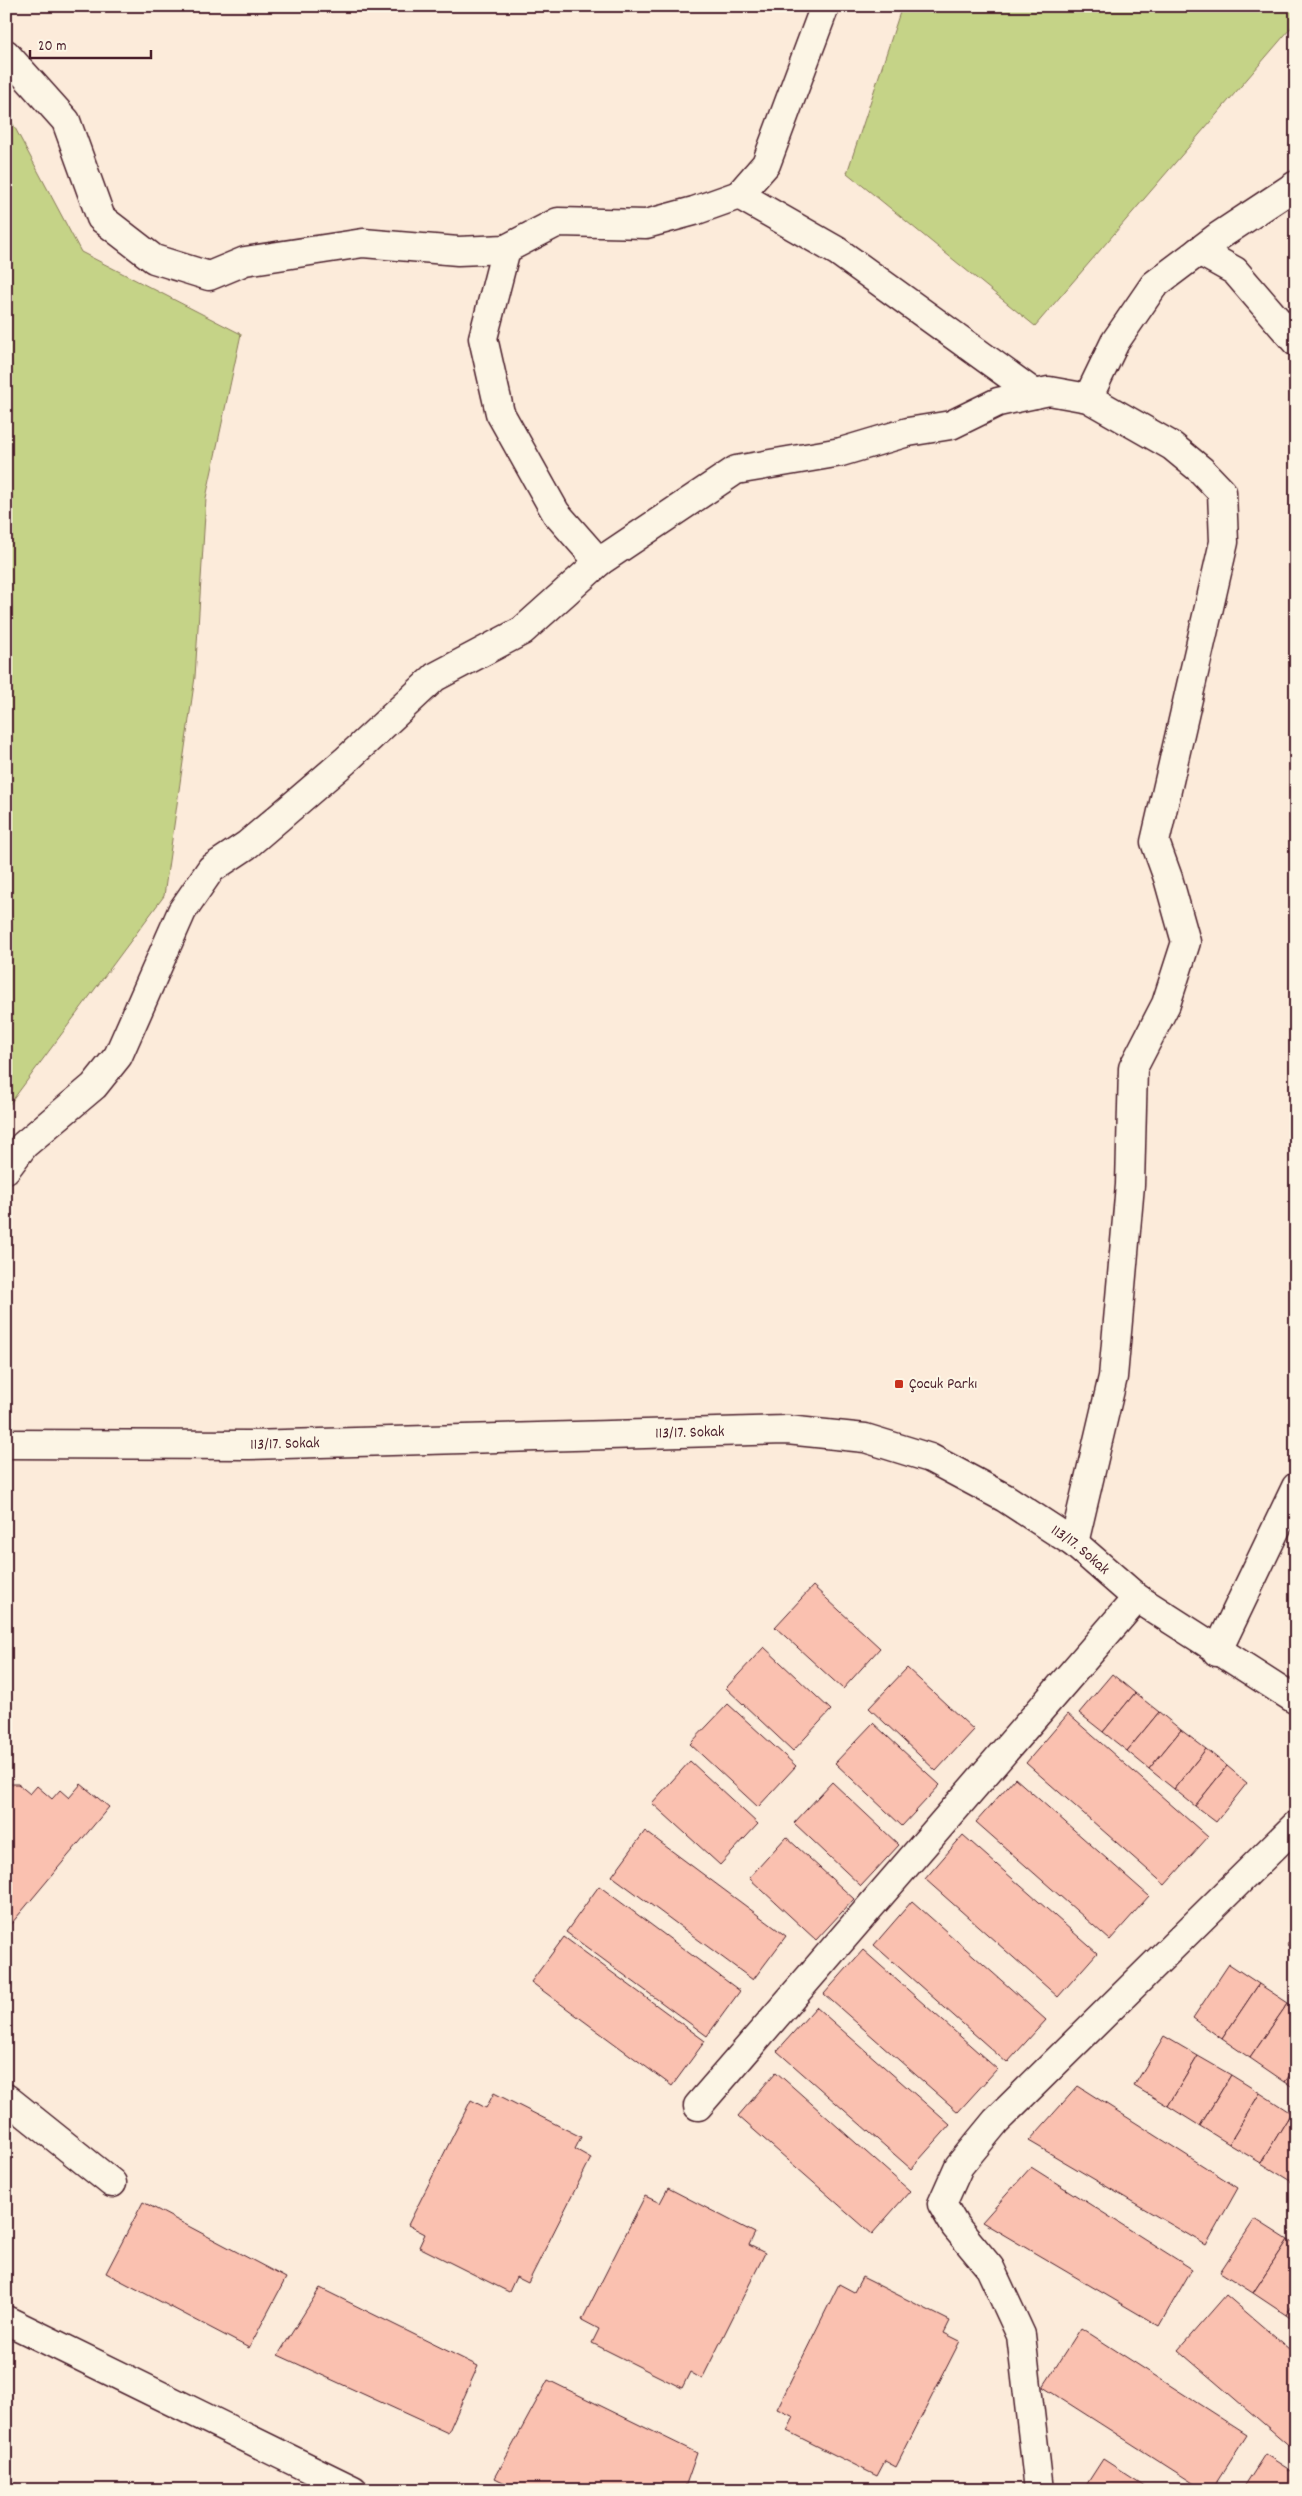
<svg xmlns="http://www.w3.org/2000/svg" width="1302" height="2496" font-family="Dekko,sans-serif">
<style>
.green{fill:#c5d387;stroke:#887959}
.building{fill:#fac1b0;stroke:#4a1f2b}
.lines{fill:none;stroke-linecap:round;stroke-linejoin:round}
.minor-casing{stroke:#4a1f2b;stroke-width:31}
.minor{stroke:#fcf5e5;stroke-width:28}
.poi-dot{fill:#c8321e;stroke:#fcf5e5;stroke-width:2}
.labels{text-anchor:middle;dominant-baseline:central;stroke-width:4;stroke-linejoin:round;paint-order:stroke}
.poi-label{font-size:16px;fill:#4a1f2b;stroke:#fcf5e5;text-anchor:start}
.street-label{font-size:16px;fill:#4a1f2b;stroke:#fcf5e5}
</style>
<rect width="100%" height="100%" fill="#fcebda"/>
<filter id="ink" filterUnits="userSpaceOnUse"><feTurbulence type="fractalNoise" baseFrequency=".02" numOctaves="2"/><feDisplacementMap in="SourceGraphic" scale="10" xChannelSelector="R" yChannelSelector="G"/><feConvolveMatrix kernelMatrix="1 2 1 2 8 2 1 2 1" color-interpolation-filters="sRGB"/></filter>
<g filter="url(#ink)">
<g class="green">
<polygon points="902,6 1296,6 1296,22 1035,326 847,173"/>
<polygon points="6,111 81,252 241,334 206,498 195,677 164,896 6,1109 6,452 8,451 6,441"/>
</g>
<g class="building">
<polygon points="813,1586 880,1648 843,1689 775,1627"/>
<polygon points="764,1647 831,1710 793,1751 726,1688"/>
<polygon points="907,1668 974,1730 936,1771 869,1708"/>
<polygon points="1112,1674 1135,1693 1103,1732 1079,1713"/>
<polygon points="1135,1693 1159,1712 1127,1751 1103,1732"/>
<polygon points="728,1704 796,1766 758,1807 690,1744"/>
<polygon points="1159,1712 1181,1730 1149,1769 1127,1751"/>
<polygon points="1068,1714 1208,1837 1165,1885 1026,1763"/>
<polygon points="873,1723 940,1785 902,1826 835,1763"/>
<polygon points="1181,1730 1206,1749 1174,1789 1149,1769"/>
<polygon points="1206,1749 1227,1766 1195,1806 1174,1789"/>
<polygon points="690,1761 758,1824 720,1865 652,1803"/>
<polygon points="1227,1766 1247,1783 1216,1822 1195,1806"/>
<polygon points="1015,1778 1149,1896 1110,1940 976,1822"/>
<polygon points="832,1782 899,1845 861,1886 794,1823"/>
<polygon points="6,1784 18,1784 30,1794 37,1786 52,1799 60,1790 69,1798 81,1784 109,1807 6,1930"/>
<polygon points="645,1831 786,1936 753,1980 612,1876"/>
<polygon points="963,1835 1097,1953 1058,1997 925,1879"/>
<polygon points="786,1837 854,1899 816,1940 749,1878"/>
<polygon points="599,1886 740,1991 707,2036 566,1932"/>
<polygon points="912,1901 1046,2020 1007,2063 874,1945"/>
<polygon points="1296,1931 1296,1950 1287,1945"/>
<polygon points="564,1937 705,2041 672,2086 531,1982"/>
<polygon points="863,1950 997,2069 958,2112 824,1994"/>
<polygon points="1229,1964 1259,1984 1222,2039 1193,2018"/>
<polygon points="1259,1984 1288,2003 1250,2058 1222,2039"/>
<polygon points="1288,2003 1296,2009 1296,2067 1285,2082 1250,2058"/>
<polygon points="816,2007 950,2125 911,2169 777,2051"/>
<polygon points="1164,2036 1198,2056 1168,2106 1134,2086"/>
<polygon points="1198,2056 1231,2075 1200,2126 1168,2106"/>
<polygon points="1296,2067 1296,2089 1285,2082"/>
<polygon points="776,2072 910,2191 872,2234 738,2116"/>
<polygon points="1231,2075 1260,2093 1229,2144 1200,2126"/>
<polygon points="1078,2086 1238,2188 1206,2245 1029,2141"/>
<polygon points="494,2093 581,2137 575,2149 591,2158 528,2283 516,2277 509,2292 419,2247 425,2234 408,2225 471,2100 486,2108"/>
<polygon points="1260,2093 1291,2113 1261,2163 1229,2144"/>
<polygon points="1291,2113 1296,2116 1296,2176 1292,2182 1261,2163"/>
<polygon points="1031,2167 1192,2269 1159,2326 982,2222"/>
<polygon points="668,2188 755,2233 749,2245 765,2253 702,2379 690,2372 682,2388 592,2343 599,2329 582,2320 645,2196 660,2203"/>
<polygon points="143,2202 286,2278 249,2348 106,2273"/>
<polygon points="1255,2219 1288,2240 1253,2293 1220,2272"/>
<polygon points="1288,2240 1296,2246 1296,2300 1286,2315 1253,2293"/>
<polygon points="862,2277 950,2321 944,2333 960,2341 896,2467 885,2461 877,2476 787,2431 794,2417 777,2409 839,2284 854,2292"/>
<polygon points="320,2288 478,2366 448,2433 278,2355"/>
<polygon points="1226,2295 1296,2355 1296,2444 1292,2448 1178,2350"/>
<polygon points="1296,2300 1296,2322 1286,2315"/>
<polygon points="1081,2328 1247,2435 1212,2490 1204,2490 1043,2387"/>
<polygon points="548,2380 697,2453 684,2490 519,2490 495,2478"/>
<polygon points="1265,2454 1296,2474 1296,2490 1242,2490"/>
<polygon points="1103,2459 1151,2490 1083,2490"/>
</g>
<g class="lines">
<g class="minor-casing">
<g id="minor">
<polyline points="6,54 66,121 101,218 154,259 209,276 245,261 363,243 458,251 506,249 558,222 646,224 694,211 739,195 766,164 825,6"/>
<polyline points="739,195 837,251 1035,394"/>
<polyline points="506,249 483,338 500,413 556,513 599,562"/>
<polyline points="1199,251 1235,271 1296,342"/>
<polyline points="1088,398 1115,342 1154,285 1219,236 1296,185"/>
<polyline points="6,1169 24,1145 94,1086 118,1056 182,911 211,869 247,845 345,761 435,677 522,631 599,562 736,470 841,452 908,432 951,425 998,402 1049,391 1088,398 1172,446 1201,470 1222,492 1224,542 1155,842 1168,878 1186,942 1166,1004 1133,1068 1130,1185 1113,1377 1074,1543"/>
<path id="s1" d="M6 1444 249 1445 787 1430 865 1438 930 1458 1005 1498 1074 1543 1137 1598 1296 1700"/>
<polyline points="1217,1652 1296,1487"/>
<polyline points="6,2098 112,2183"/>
<polyline points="698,2106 1137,1598"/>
<polyline points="6,2320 353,2490"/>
<polyline points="1039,2490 1021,2335 990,2268 955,2226 942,2204 959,2166 996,2121 1296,1825"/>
</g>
</g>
<use href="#minor" class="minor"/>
</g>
</g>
<rect class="poi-dot" x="894" y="1379" width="10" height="10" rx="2.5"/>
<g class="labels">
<g class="poi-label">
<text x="909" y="1384">Çocuk Parkı</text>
</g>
<g class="street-label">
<text stroke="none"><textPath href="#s1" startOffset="684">113/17. Sokak</textPath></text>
<text stroke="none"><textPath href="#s1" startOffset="279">113/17. Sokak</textPath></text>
<text stroke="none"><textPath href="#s1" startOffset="1104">113/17. Sokak</textPath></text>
</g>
</g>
<rect width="1302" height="2496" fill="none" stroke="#fcf5e5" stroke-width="25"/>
<rect x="12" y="12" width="1277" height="2471" fill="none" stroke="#4a1f2b" stroke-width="2" filter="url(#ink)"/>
<path d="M30 50v8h121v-8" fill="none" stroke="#4a1f2b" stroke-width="2.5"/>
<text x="38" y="50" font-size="15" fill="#4a1f2b" stroke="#fcf5e5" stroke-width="4" paint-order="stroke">20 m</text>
</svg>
